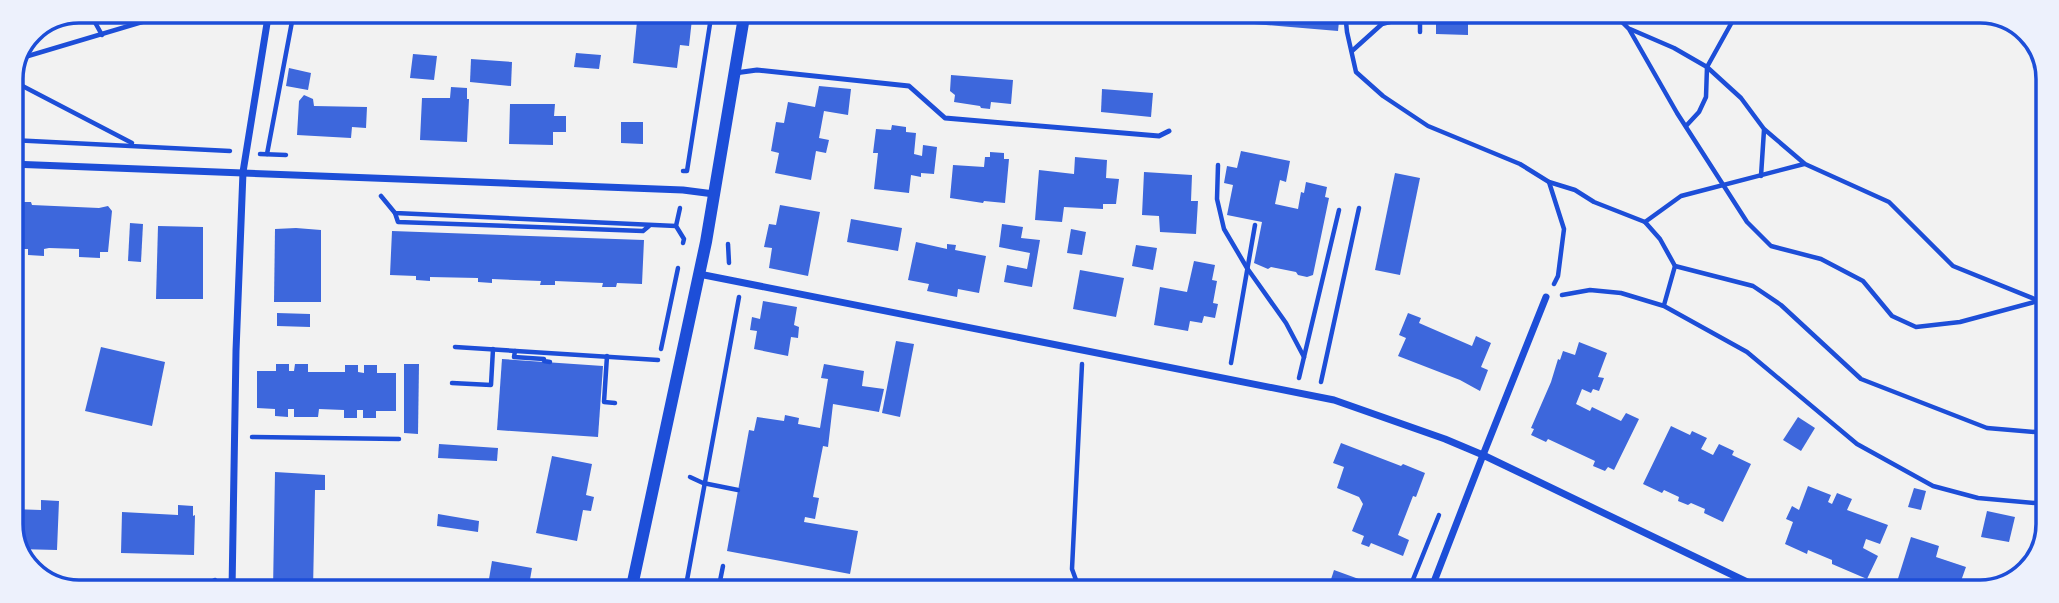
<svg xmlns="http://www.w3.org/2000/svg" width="2059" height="603" font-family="'Playfair Display',serif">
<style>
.building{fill:#3d67dc}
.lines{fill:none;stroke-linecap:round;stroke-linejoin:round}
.path{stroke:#1d4ed8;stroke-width:4.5}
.service{stroke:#1d4ed8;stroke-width:5}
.minor{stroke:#1d4ed8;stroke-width:7}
.tertiary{stroke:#1d4ed8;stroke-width:12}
.rim{fill:none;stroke:#1d4ed8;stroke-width:3.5}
</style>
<rect width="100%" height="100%" fill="#f2f2f2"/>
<g class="building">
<polygon points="638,11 685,11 684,18 692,19 689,46 680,45 677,68 633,63"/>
<polygon points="1231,12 1340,12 1338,31 1230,22"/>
<polygon points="1436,12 1468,12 1468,35 1436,34"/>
<polygon points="576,53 601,55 599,69 574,67"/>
<polygon points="413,54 437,56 434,80 410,78"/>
<polygon points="471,59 512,62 511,86 470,82"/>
<polygon points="289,68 311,73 308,90 286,86"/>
<polygon points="951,75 1013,80 1011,104 991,102 990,109 981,108 980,106 954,102 955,95 950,91"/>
<polygon points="819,86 851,89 848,115 824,111 819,138 829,140 826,153 816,151 811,180 775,173 779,153 771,151 776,122 784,123 788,102 815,107"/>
<polygon points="451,87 467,88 467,99 469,99 467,142 420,140 422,98 450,98"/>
<polygon points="1102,89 1153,93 1151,117 1101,112"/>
<polygon points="304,95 313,99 314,106 367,107 366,128 352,127 351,138 297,135 299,101"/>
<polygon points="510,104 555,104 554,116 566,116 566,132 553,132 553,145 509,144"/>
<polygon points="621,122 643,122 643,144 621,143"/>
<polygon points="892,125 906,127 906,132 916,133 914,154 922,156 923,145 937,147 934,174 921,173 921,177 911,175 909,193 874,189 878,153 873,153 876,129 891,130"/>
<polygon points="1241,151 1290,161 1286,182 1280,180 1275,204 1298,209 1301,192 1304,193 1306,182 1327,187 1325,197 1329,198 1313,275 1307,277 1298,275 1296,272 1271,267 1268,269 1254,263 1262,222 1227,215 1233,185 1224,183 1227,166 1237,168"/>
<polygon points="990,152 1004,153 1004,159 1009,159 1005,203 984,201 983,203 950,198 953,165 984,167 985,157 990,157"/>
<polygon points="1075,157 1107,160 1106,178 1119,179 1116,204 1103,204 1103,209 1064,207 1062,222 1035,220 1039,170 1074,174"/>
<polygon points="1144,172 1192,175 1191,201 1198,201 1196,234 1160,232 1159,216 1142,215"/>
<polygon points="1395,173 1420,178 1400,275 1375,270"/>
<polygon points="24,202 31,202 32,205 99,208 108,206 112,211 108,252 100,252 100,258 79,257 79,249 49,248 44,249 44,256 28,255 28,249 20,249 19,207"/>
<polygon points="780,205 820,212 808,276 769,268 772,248 764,247 769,224 776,225"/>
<polygon points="851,219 902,228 898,251 847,242"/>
<polygon points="130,223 143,224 141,262 128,261"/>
<polygon points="1002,224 1023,227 1021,238 1040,240 1032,287 1004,282 1007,265 1027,269 1030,253 999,247"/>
<polygon points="158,226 203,227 203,299 156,299"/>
<polygon points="296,228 321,230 321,302 274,302 275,229"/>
<polygon points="1071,229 1086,232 1082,255 1067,253"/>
<polygon points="392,231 644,240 642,284 617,283 616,287 602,287 603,283 555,281 555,285 540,285 541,281 492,279 492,283 478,282 478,278 430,277 430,281 416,280 416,276 390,275"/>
<polygon points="916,242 947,249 947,244 956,245 955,250 986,256 979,293 958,289 957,297 927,291 929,284 908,280"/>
<polygon points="1136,245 1157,248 1153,270 1132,266"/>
<polygon points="1194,261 1215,265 1212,280 1217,281 1213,303 1218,304 1215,318 1204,316 1202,323 1190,321 1188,331 1154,325 1160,287 1187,292"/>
<polygon points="1080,270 1124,278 1116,317 1073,309"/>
<polygon points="11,297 16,297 15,324 11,324"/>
<polygon points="763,301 797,307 794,325 799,327 798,338 791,337 788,356 754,349 757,331 750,330 752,317 760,319"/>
<polygon points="277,313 310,314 310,327 277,326"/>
<polygon points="1408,313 1421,318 1419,323 1472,346 1476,336 1491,343 1481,367 1488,370 1480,391 1460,380 1398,356 1406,338 1399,335"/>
<polygon points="896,341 914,344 900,417 882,413"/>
<polygon points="1579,342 1607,353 1598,377 1604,378 1599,391 1593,389 1591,393 1582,389 1576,404 1590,411 1592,407 1621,421 1626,413 1639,419 1614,470 1608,467 1605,471 1593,466 1595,461 1548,439 1546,442 1531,435 1534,429 1531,428 1551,382 1558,359 1560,360 1563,351 1575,355"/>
<polygon points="101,347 165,362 152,426 85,411"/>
<polygon points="502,359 603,366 598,437 497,430"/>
<polygon points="276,364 289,364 289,371 294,371 295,364 308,364 308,372 345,372 345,365 358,365 358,372 364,373 364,365 377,365 377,373 396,373 396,411 376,411 376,418 363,418 363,410 357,410 357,418 344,418 344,410 319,409 318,417 294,417 294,409 288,409 288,417 275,416 275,409 257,408 257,371 276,371"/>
<polygon points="404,364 419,364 418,434 404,433"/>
<polygon points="824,364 864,371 862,386 884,389 879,412 833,404 828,447 823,446 813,497 819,498 815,519 805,517 804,522 858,531 850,574 727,551 749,430 754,431 757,417 784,421 785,415 799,418 798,424 820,428 828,379 821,378"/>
<polygon points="1798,417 1815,428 1801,451 1783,440"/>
<polygon points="1671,426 1690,435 1692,431 1707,438 1701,449 1713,455 1719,444 1734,451 1732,455 1751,464 1723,522 1704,513 1705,509 1691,503 1688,505 1678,501 1679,497 1664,490 1662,493 1643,484"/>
<polygon points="1341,443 1401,466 1403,464 1425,473 1416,497 1413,496 1398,535 1409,540 1403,556 1371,543 1369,547 1361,544 1364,536 1352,531 1363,504 1359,497 1337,488 1344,467 1333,463"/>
<polygon points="439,444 498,448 497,461 438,458"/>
<polygon points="552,456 592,464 586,495 594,497 591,511 583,510 577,541 536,533"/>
<polygon points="275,472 325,475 325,490 315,490 313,590 273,590"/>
<polygon points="1808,486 1831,495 1828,502 1832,504 1837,493 1852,499 1847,510 1888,525 1880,544 1866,539 1863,548 1878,556 1867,579 1832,564 1832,560 1808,550 1807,554 1785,544 1793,522 1786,519 1792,506 1799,510"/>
<polygon points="1914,488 1926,491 1921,510 1908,507"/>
<polygon points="41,500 59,501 57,550 18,549 11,529 11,509 41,510"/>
<polygon points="178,505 193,506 193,516 195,515 194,555 121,553 122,512 178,515"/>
<polygon points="1987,511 2015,517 2009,542 1981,537"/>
<polygon points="438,514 479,521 478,532 437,526"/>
<polygon points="1911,537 1939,546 1936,557 1966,567 1957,592 1919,592 1896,585"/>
<polygon points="492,561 532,568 528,591 487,591"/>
<polygon points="2023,564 2031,565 2022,579 2014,581 2016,573 2018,573"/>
<polygon points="1334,570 1378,586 1389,592 1327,592"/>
</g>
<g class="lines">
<g class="path">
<polyline points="85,11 92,17 102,35"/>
<polyline points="1345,12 1347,32 1356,72 1383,96 1428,126 1520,164 1549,182 1575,190 1594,202 1645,222 1660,239 1675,266 1753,286 1781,305 1861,379 1987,428 2047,433"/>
<polyline points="1360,12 1382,24"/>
<polyline points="1420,12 1420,32"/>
<polyline points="1612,12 1629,29 1677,113 1747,222 1771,246 1821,259 1863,281 1892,316 1916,327 1960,322 2038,301 2047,304"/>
<polyline points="1630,29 1674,48 1707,67 1741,98 1764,129 1805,164 1889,202 1953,266 2037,300"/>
<polyline points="1352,51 1382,24 1420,14"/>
<polyline points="18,59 179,11"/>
<polyline points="11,80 132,143"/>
<polyline points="1686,126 1699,112 1706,97 1707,67 1737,13"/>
<polyline points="11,140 230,151"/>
<polyline points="260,154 286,155"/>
<polyline points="267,154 294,11"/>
<polyline points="1218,165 1217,199 1224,229 1247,268 1286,323 1304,357"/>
<polyline points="683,171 687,171 712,11"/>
<polyline points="1761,176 1764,130"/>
<polyline points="1549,182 1564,229 1558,276 1554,284"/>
<polyline points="381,196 395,213 676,226"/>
<polyline points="680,208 676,226 684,239 683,243"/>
<polyline points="395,213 398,222 643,231 649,226"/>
<polyline points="1645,222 1681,196 1804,164"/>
<polyline points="728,244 729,263"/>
<polyline points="1562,295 1590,290 1621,293 1664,306 1747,352 1857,444 1933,486 1978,498 2046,504"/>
<polyline points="1664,305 1675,266"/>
<polyline points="455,347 658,360"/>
<polyline points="661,349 678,268"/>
<polyline points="515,351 514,357 544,359 544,361 550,362"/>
<polyline points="607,356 604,402 615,403"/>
<polyline points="1231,363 1255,225"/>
<polyline points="1299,378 1339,210"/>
<polyline points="1321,382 1359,208"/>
<polyline points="452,383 491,385 493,349"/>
<polyline points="252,437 399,439"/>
<polyline points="690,477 703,483 738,490"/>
<polyline points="46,581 205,586 215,580"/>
<polyline points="685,591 739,297"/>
<polyline points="718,591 723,566"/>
<polyline points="1080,591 1072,569 1082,364"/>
<polyline points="1408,592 1439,515"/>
</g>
<polyline class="service" points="735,73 757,70 909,86 945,118 1159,136 1169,131"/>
<g class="minor">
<polyline points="11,164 683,190 714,194"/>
<polyline points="699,274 1334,400 1445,439 1483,455 1546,297"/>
<polyline points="232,590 236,351 243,172 269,11"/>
<polyline points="1430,592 1483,455 1768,592"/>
</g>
<polyline class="tertiary" points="631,591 706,242 745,11"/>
</g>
<path d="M0 0H2059V603H0ZM79 23H1980A56 56 0 0 1 2036 79V524A56 56 0 0 1 1980 580H79A56 56 0 0 1 23 524V79A56 56 0 0 1 79 23Z" fill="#edf1fc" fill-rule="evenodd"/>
<path class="rim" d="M79 23H1980A56 56 0 0 1 2036 79V524A56 56 0 0 1 1980 580H79A56 56 0 0 1 23 524V79A56 56 0 0 1 79 23Z"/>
</svg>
